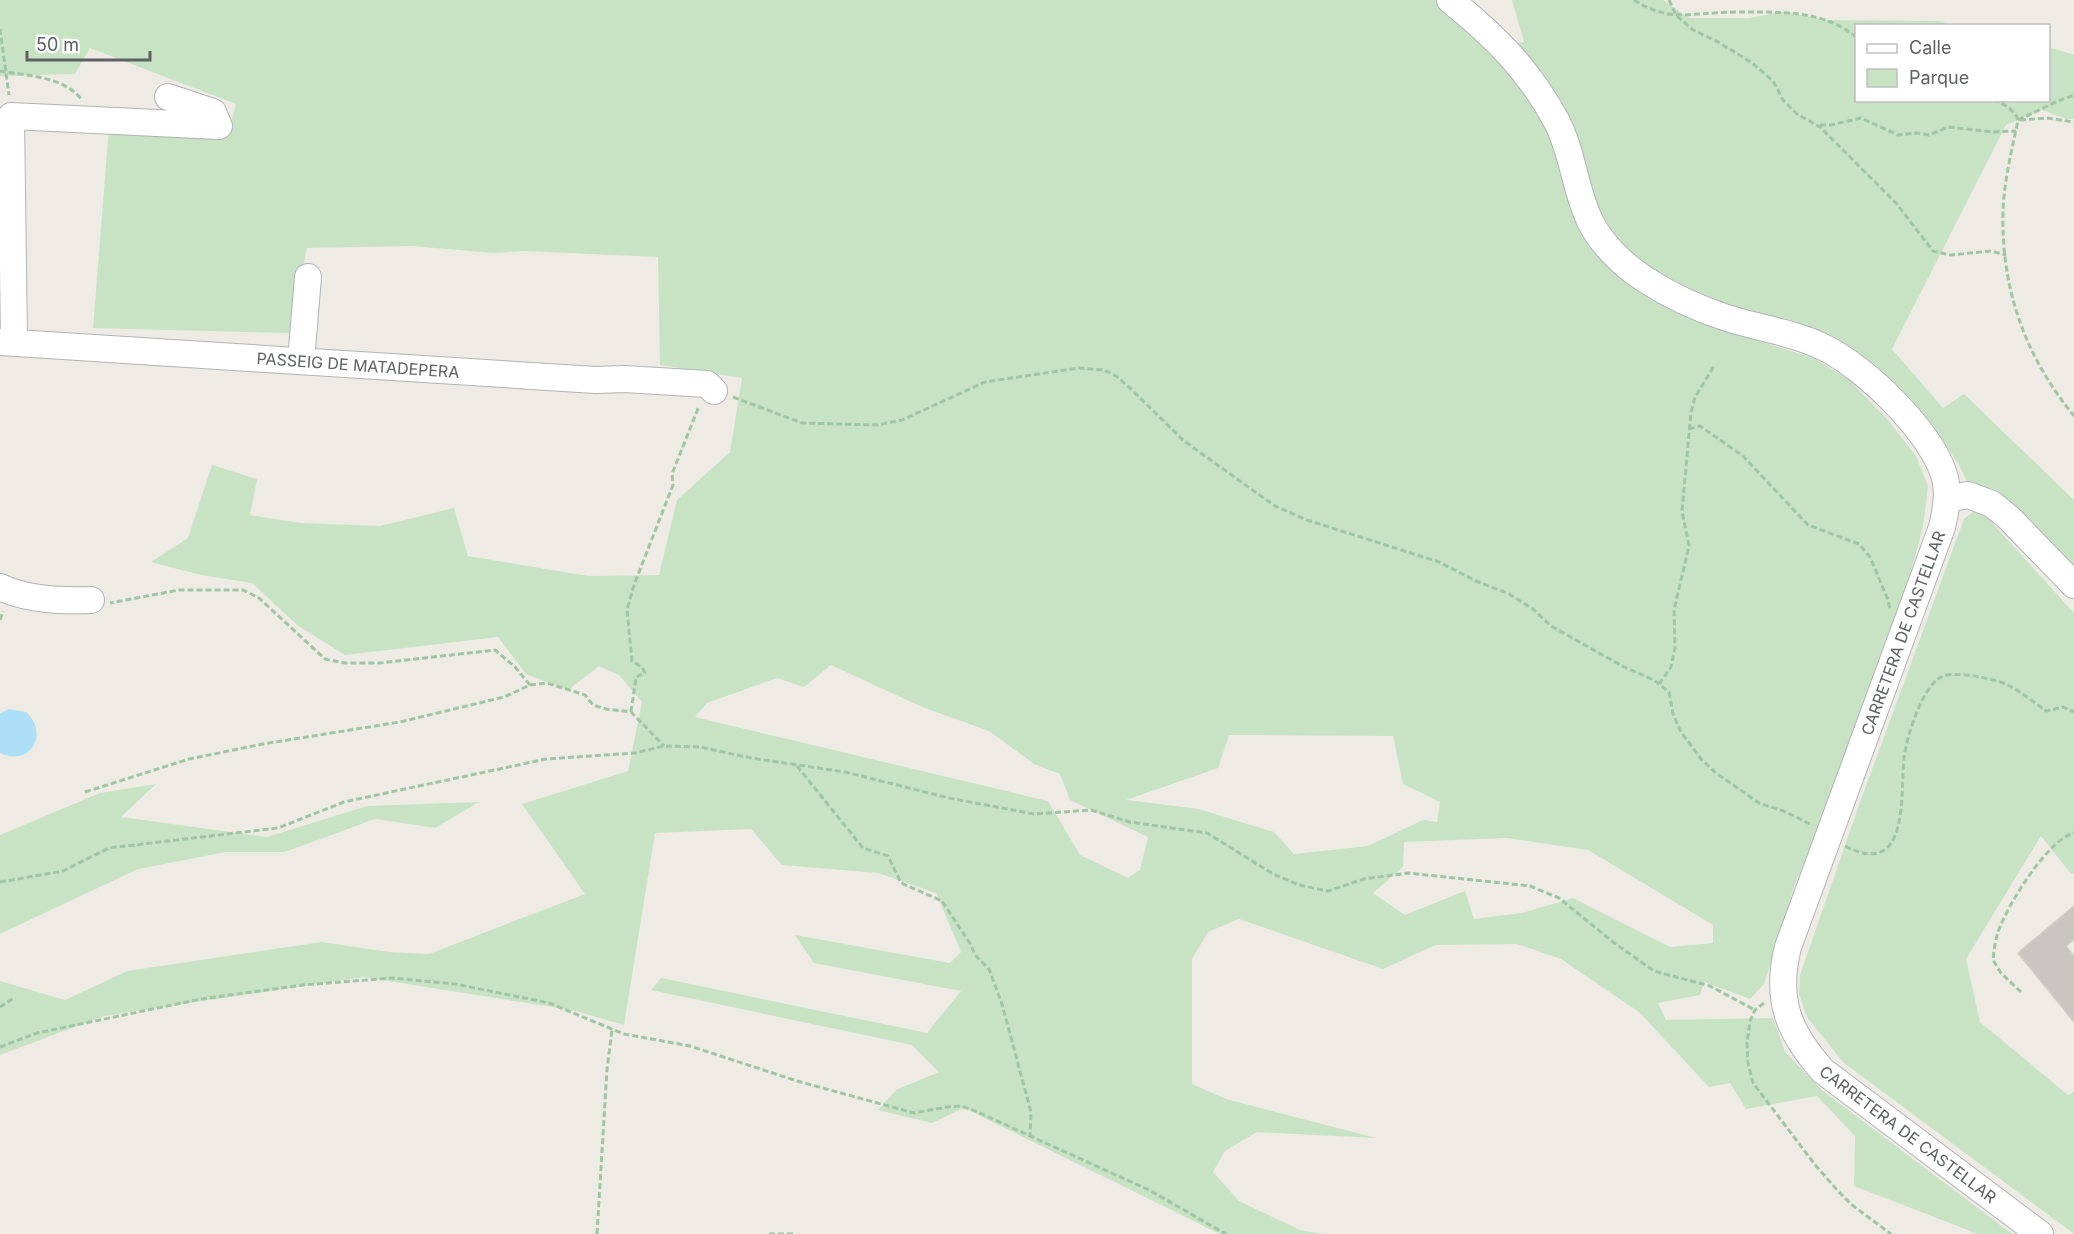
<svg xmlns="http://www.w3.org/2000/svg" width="2074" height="1234" font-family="Inter,sans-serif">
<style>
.green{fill:#c8e3c4;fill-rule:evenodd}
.water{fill:#ade0f7}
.building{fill:#c9c6c2;stroke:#d2ccc4;stroke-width:1.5}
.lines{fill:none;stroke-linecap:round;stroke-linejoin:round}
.minor-casing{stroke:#b0b3b6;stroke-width:28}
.path{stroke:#a0c5a5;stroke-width:3;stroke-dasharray:6 3;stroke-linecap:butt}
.minor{stroke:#fff;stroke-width:26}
.labels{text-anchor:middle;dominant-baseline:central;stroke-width:6;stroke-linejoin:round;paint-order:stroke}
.street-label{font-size:16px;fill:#5d6164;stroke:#fff}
</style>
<rect width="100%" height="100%" fill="#eeebe5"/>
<g class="green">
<path d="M0 0H1435L1488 41 1501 45 1524 42 1512 0H1663L1689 18H1749L1783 12 1828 20 1938 21 1956 25 1856 26V100H2048L2049 47 2074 55V119H2066L2042 110 2006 125 1892 349 1943 408 1964 394 2074 500V575L1992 490 1970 488 1959 465 1931 423 1879 373 1662 278C1652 272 1641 265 1631 258 1598 231 1588 176 1576 136L1554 147 1580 227 1610 268 1656 301 1716 328 1814 358 1848 379 1888 420 1916 456 1928 486 1923 527 1895 630 1843 773 1795 884 1764 984 1750 999 1704 982 1700 995 1658 1003 1666 1020 1773 1018 1785 1052 1823 1091 2012 1234H1978L1854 1186 1855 1136 1817 1096 1746 1109 1730 1083 1709 1087 1639 1012 1561 959 1517 944 1435 945 1383 969 1239 919 1208 932 1192 959V1084L1226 1099 1376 1138 1257 1132 1225 1151 1213 1172 1239 1201 1300 1230 1323 1234H1220L964 1108 932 1123 878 1110 896 1090 939 1072 912 1045 651 990 661 978 927 1033 961 991 814 963 795 935 950 963 961 952 936 893 878 873 782 865 751 829 655 833 624 1025 572 1010 363 977 104 1016 0 1055V981L65 1000 127 971 322 942 389 952 429 954 585 894 522 804 628 771 642 702 619 675 599 666 568 690 526 674 498 637 345 655 297 625 252 583 201 575 151 562 188 538 212 465 257 479 250 515 301 523 380 526 454 508 468 556 588 576 659 575 677 500 730 452 742 378 660 365 658 257 524 251 494 253 412 246 307 248 289 333 93 328 109 127 227 137 236 104 90 48 75 74 0 76ZM831 665 922 707 989 731 1034 764 1060 774 1070 800 1148 837 1140 870 1128 878 1080 855 1048 801 695 717 707 703 777 678 804 687ZM1229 735 1393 736 1403 784 1440 802 1437 822 1423 820 1368 846 1294 854 1274 832 1199 809 1126 800 1218 768ZM1507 838 1588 850 1713 925V943L1670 947 1573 898 1522 913 1474 919 1465 891 1405 915 1373 893 1403 867 1404 842Z"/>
<polygon points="1974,511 1985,515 2074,613 2074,873 2071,874 2041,836 1966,959 1980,1022 2068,1095 2074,1092 2074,1234 1843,1062 1807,1017 1799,994 1800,975 1859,805 1964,519"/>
<polygon points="156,784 121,817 267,837 367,806 479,802 435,828 375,819 285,852 226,852 138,869 0,934 0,835 100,793"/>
</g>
<path class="water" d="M9 709 26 712C50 734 30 767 0 753V713Z"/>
<polygon class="building" points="2074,906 2074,939 2066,946 2074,956 2074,1022 2018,953"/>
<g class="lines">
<g class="minor-casing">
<g id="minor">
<path d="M1450 0C1495 36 1529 70 1557 122 1573 153 1575 190 1590 221 1601 244 1624 266 1646 280 1669 295 1697 308 1724 317 1757 328 1792 332 1823 347 1865 367 1933 433 1945 478 1949 494 1946 511 1942 527L1788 947C1775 999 1788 1032 1823 1071L2040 1234"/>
<polyline points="0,342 595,380 625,379 707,384 714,391"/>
<polyline points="14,342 11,116 219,126 213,112 168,97"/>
<polyline points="301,361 308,277"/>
<polyline points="1947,499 1968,495 1992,504 2009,518 2074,585"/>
<path d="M0 587C28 600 61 601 91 600"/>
</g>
</g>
<g class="path">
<path d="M1634 0C1664 19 1680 15 1714 13 1728 12 1742 12 1755 12 1792 12 1826 13 1856 37"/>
<polyline points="1669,0 1676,15 1693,30 1718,42 1751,62 1773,81 1783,100 1797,114 1820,127 1896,203 1933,251 1950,255 1991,251 2006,255"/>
<polyline points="0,29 9,95"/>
<path d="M0 71C27 76 64 76 82 100"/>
<path d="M1993 100C2004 104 2014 109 2018 120 2012 149 2004 181 2003 211 2001 289 2025 356 2074 416"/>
<polyline points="2018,120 2058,101 2074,95"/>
<polyline points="2020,120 2047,118 2074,122"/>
<polyline points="1820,125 1831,125 1861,118 1898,135 1917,133 1929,135 1948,127 1993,132 2016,131"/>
<polyline points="733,397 802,423 877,425 902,420 985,382 1079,368 1104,370 1116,376 1131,389 1184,441 1275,506 1307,520 1439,562 1476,581 1509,594 1533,609 1551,626 1624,667 1654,680 1669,692 1673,714 1681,732 1701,759 1716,773 1759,803 1786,812 1812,825"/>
<polyline points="1689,429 1700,426 1743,456 1808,525 1859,544 1870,557 1888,600 1890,609"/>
<polyline points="0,620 3,611"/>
<polyline points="1659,684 1671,667 1675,648 1674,610 1689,546 1682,511 1691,412 1695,397 1714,366"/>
<polyline points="530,685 547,683 585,695 593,705 606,709 631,712 664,746"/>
<polyline points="631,712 636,677 645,673 642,667 632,661 627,610 634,585 673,485 672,474 699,406"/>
<polyline points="797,766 863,848 888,856 901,883 942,901 971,945 975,955 989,969 1002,1004 1031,1112 1030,1137"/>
<polyline points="85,792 189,759 263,744 400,722 504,697 530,685 515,667 495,650 380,663 345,663 325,659 259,598 243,590 179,590 110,603"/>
<path d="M1845 846C1910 880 1900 795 1904 759 1906 738 1922 687 1941 677 1952 670 1996 679 2008 685 2021 692 2034 702 2046 711L2063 707 2074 712"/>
<polyline points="0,882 63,871 109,848 278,828 344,802 546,759 635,753 664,746 700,747 751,758 845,772 949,798 1034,814 1091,810 1130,822 1207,833 1273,874 1299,885 1328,891 1364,879 1408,873 1530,886 1559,898 1613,942 1654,971 1710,986 1755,1010"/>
<path d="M2021 992 2001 973 1993 960C1994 951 1995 941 1998 932 2007 906 2047 840 2074 833"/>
<polyline points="1764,1003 1755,1010 1750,1021 1747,1043 1748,1063 1753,1083 1816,1166 1838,1191 1852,1205 1891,1234"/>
<polyline points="0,1007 15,997"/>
<polyline points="0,1047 37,1033 201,999 303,985 392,978 455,984 549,1003 624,1034 690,1046 797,1081 914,1113 947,1107 961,1106 973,1110 1149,1190 1226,1234"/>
<polyline points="597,1234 607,1069 612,1030"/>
<polyline points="769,1234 794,1234"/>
</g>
<use href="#minor" class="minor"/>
</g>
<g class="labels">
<g class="street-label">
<text transform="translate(358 365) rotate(4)">PASSEIG DE MATADEPERA</text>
<text transform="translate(1903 633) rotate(-70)">CARRETERA DE CASTELLAR</text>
<text transform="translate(1908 1134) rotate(37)">CARRETERA DE CASTELLAR</text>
</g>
</g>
<rect x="1855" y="24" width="195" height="78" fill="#ffffff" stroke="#bec0c1" stroke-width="1.5"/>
<rect x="1867" y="44" width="30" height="9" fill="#ffffff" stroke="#bec0c1" stroke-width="1.5"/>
<text x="1909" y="54" font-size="18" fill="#5d6164">Calle</text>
<rect x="1867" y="69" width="30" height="18" fill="#c8e3c4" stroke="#bec0c1" stroke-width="1.5"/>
<text x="1909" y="84" font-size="18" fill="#5d6164">Parque</text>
<path d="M27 51v9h123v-9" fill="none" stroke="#5d6164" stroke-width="3"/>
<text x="36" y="51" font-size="18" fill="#5d6164" stroke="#ffffff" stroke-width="4.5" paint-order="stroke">50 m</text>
</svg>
